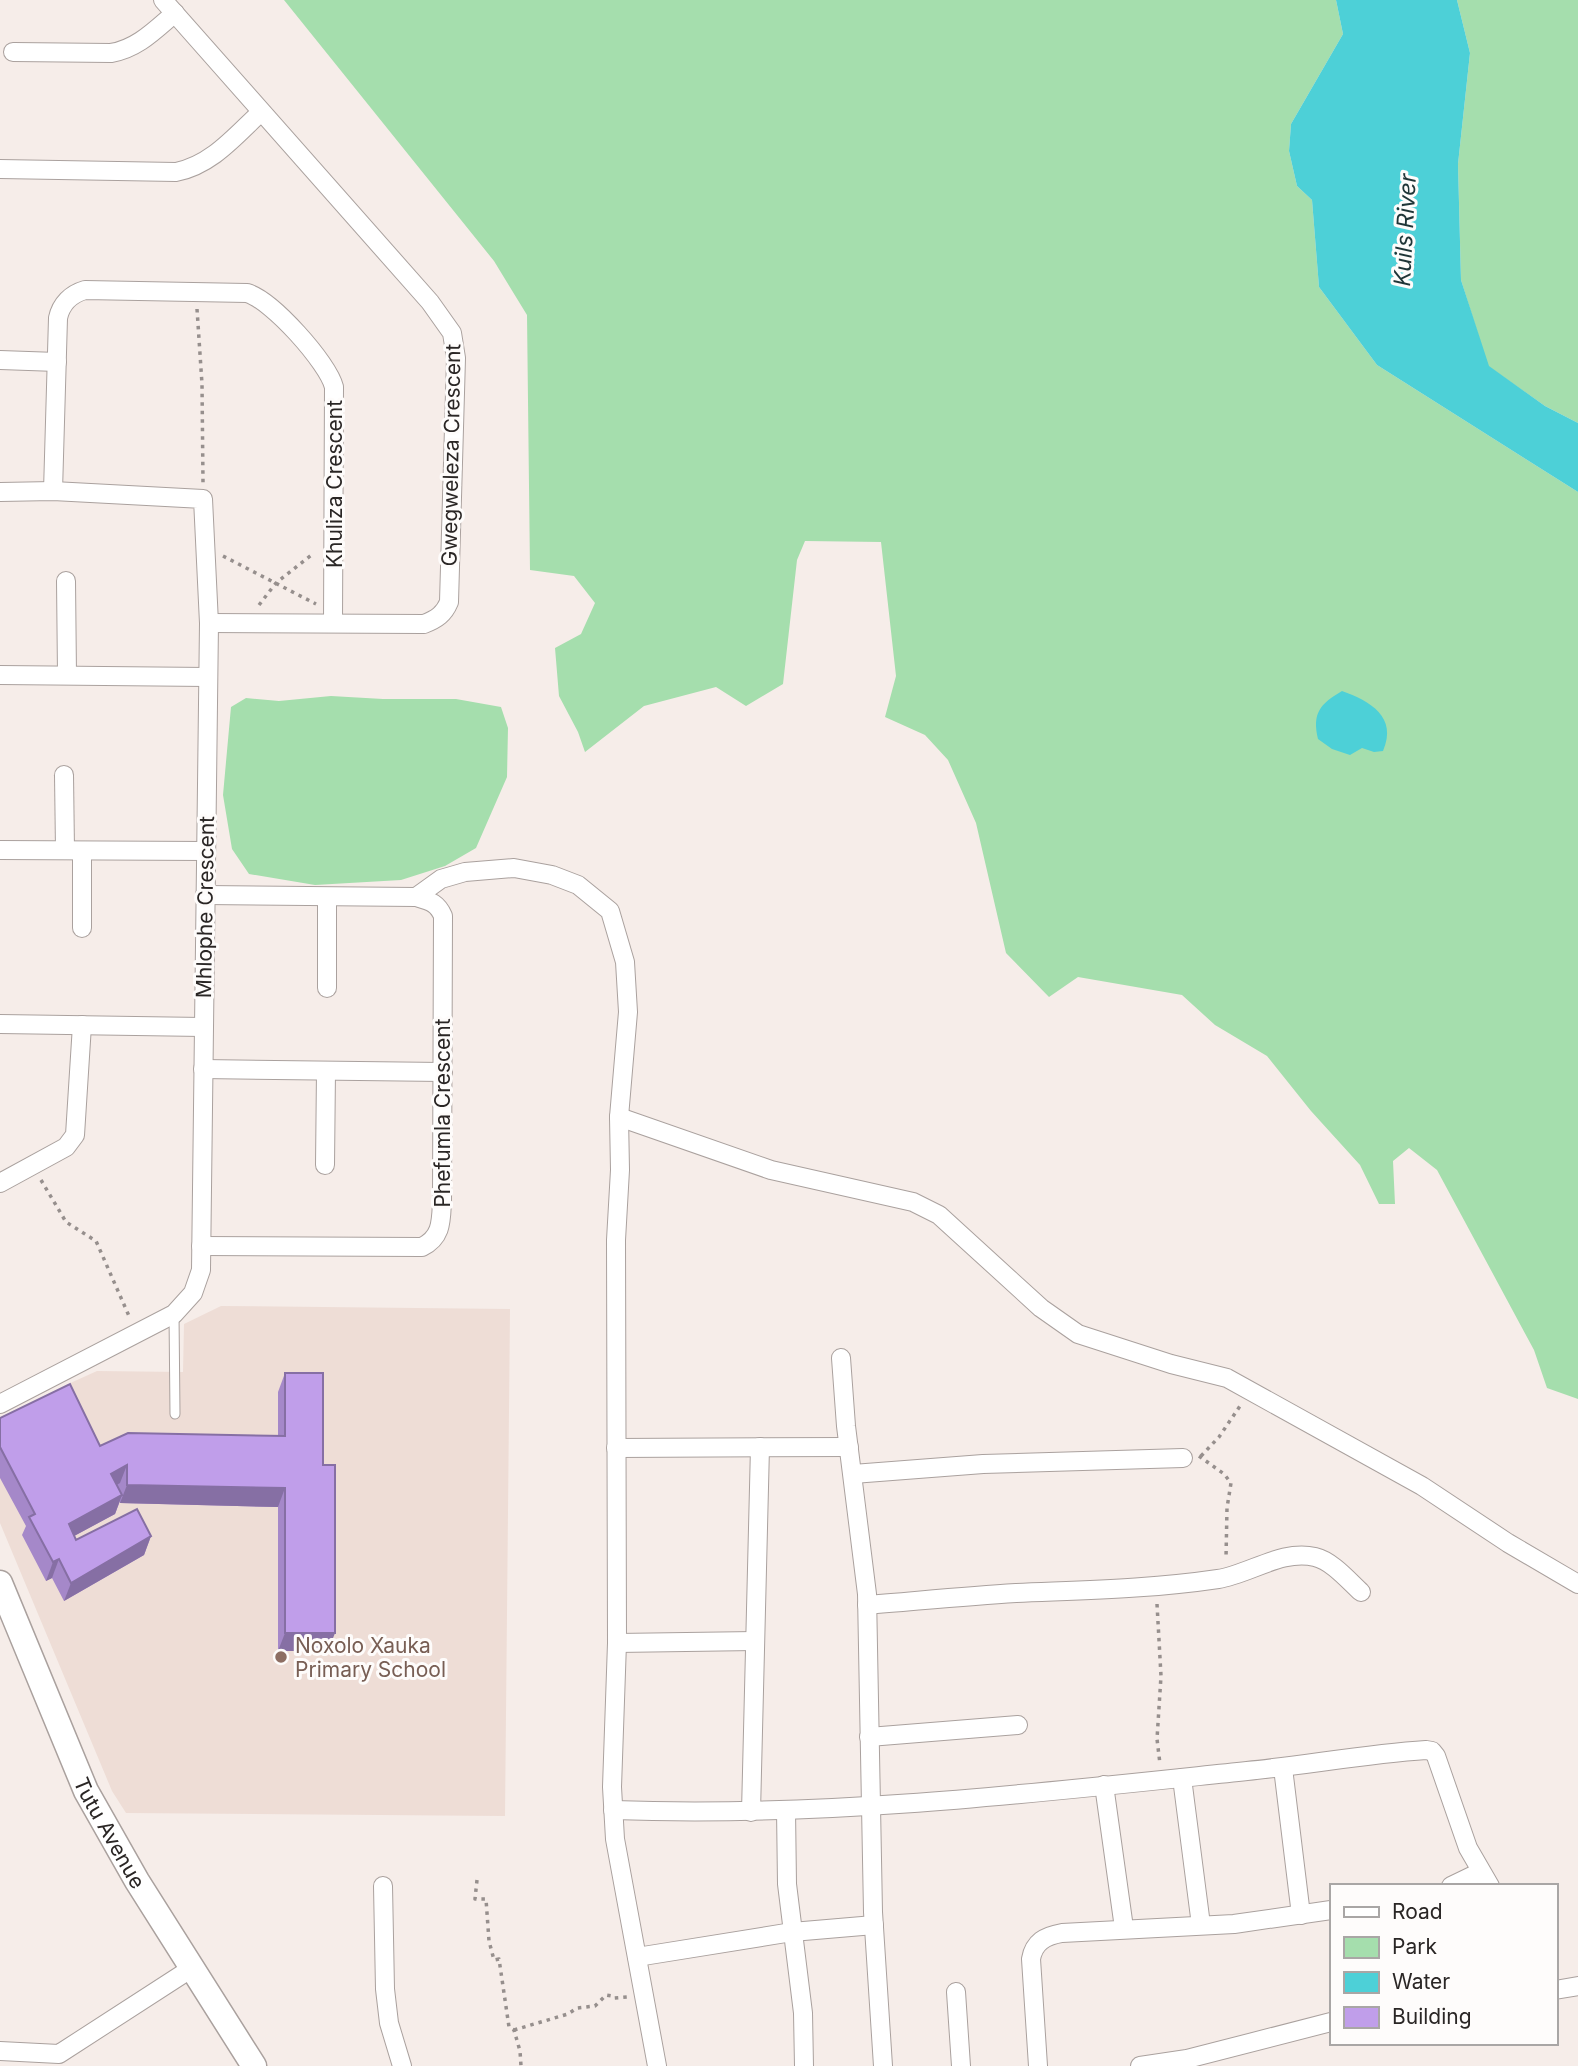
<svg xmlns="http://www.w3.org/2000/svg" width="1578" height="2066" font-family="Inter,sans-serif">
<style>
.built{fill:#eeddd6}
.green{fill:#a5dead}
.water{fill:#4dd0d7}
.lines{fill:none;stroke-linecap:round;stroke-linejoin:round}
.lane-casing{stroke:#aaa19e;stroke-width:11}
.street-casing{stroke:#aaa19e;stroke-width:20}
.secondary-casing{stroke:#aaa19e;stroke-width:27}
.path{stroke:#968f8d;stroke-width:3.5;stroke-dasharray:3.5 5;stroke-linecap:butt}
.lane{stroke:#fff;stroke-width:9}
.street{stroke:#fff;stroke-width:18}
.secondary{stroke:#fff;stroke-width:24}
.wall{fill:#a588c9}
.shaded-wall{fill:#866fa4}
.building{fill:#c09eea;stroke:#866fa4;stroke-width:2}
.education-dot{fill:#8d6e63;stroke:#fefcfb;stroke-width:2.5}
.labels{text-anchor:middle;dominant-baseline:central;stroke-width:6;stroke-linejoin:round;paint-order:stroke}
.street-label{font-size:21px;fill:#2a2625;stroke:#fefcfb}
.education-label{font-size:21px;fill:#785e54;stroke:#fefcfb;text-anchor:start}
.water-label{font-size:23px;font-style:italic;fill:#1f3537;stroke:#fefcfb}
</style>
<rect width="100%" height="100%" fill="#f6ede9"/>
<polygon class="built" points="221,1306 510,1309 505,1816 126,1813 112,1791 0,1523 0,1423 66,1385 97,1371 183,1372 184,1324"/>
<g class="green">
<polygon points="284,0 1336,0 1343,34 1291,124 1289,151 1297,186 1312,200 1319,287 1377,365 1578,492 1578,1399 1547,1388 1534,1350 1437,1170 1409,1148 1393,1161 1395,1204 1379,1204 1360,1165 1311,1111 1267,1056 1215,1025 1182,995 1078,977 1049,997 1006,953 976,823 948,760 925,735 885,717 896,676 881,542 805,541 797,560 783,684 746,706 716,687 644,706 585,752 578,732 559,696 555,648 581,634 595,603 574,576 530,570 527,315 494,261"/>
<polygon points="1457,0 1578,0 1578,423 1545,406 1488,366 1461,280 1458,164 1470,53"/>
<polygon points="331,696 383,699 456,699 501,707 508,728 507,777 476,848 445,866 401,880 315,885 249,874 232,849 223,795 231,707 246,698 279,701"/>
</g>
<g class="water">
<polygon points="1336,0 1457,0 1470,53 1458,164 1461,280 1489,366 1545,406 1578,423 1578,492 1377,365 1319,287 1312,200 1297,186 1289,151 1291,124 1343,34"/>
<path d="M1342 691C1370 701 1398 717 1383 751L1374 752 1362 748 1350 755 1332 749 1318 739C1312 713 1320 704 1342 691Z"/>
</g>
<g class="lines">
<g class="lane-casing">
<polyline id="lane" points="174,1314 175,1414"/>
</g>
<g class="street-casing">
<g id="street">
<path d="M163 0 430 302 452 333 456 358 449 602C444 614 437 619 424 624L209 623"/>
<path d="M13 52 111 53C137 49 155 30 175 13"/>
<path d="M0 169 176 172C212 165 236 135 261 112"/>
<polyline points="0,360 57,362"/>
<path d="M53 491 58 318C61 304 71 294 85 290L247 293C272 300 328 363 334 387L333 623"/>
<polyline points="0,492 53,491 203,499 209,623 201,1270 193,1293 174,1314 0,1404"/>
<polyline points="66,581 67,675"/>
<polyline points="0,675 208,677"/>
<polyline points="64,775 65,850"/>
<polyline points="0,850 206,851"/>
<polyline points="82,851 82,928"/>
<polyline points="327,897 327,988"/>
<polyline points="416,897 441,879 465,872 514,868 552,875 578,885 610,911 625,962 628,1012 619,1117 620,1170 616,1240 617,1643 612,1787 615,1839 657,2066"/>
<polyline points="0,1024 203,1027"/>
<polyline points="203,1069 443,1072"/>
<polyline points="619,1117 771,1170 913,1202 939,1215 1041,1308 1078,1334 1171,1364 1227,1378 1422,1486 1508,1543 1578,1584"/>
<polyline points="325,1165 326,1071"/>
<polyline points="0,1183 66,1147 75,1135 82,1025"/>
<path d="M201 1246 422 1247C442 1237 441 1221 442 1201L443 916C437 902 429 901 416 897L205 895"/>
<polyline points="841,1358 846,1426 867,1594 873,1912 883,2066"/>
<polyline points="616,1448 849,1447"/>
<polyline points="853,1474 983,1464 1183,1458"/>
<path d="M867 1605C917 1601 966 1596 1016 1593 1083 1590 1151 1589 1218 1579 1250 1574 1282 1549 1315 1557 1332 1561 1348 1580 1361 1592"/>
<polyline points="617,1643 755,1641"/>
<polyline points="869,1737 1018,1725"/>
<polyline points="1283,1768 1301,1915"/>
<polyline points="1182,1778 1201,1925"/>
<polyline points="1104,1785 1124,1928"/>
<path d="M613 1810C825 1818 1037 1793 1247 1771 1307 1765 1366 1754 1426 1750L1432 1751 1436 1756 1468 1848 1490 1886"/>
<polyline points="786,1810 787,1884 803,2013 804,2066"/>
<polyline points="751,1812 760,1447"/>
<polyline points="383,1886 385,1989 389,2023 402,2066"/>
<polyline points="1451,1886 1480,1872"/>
<polyline points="637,1957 792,1932 874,1925"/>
<polyline points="1555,1990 1578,1986"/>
<polyline points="956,1992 961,2066"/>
<polyline points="0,2051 59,2054 192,1968"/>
<path d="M1038 2066 1031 1959C1034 1942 1045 1936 1062 1933L1234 1924 1331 1910"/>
<polyline points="1140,2066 1187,2059 1331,2022"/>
</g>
</g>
<g class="secondary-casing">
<g id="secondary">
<path id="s1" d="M0 1583 86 1791 137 1881 254 2066"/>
</g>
</g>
<g class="path">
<polyline points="197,309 202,384 203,483"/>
<polyline points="223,556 316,604"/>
<polyline points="259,605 276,583 314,553"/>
<polyline points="41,1180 66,1222 96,1241 129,1316"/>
<polyline points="1199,1456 1224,1474 1231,1483 1227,1508 1226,1558"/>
<polyline points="1201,1456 1219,1437 1240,1406"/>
<polyline points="1157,1604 1161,1676 1157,1739 1160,1764"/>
<polyline points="477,1880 475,1899 486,1899 489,1941 494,1960 499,1959 509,2027 514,2030 520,2051 521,2066"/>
<polyline points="514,2030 568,2014 577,2008 595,2006 606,1995 612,1996 614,1998 627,1997"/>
</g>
<use href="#lane" class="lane"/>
<use href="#street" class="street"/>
<use href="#secondary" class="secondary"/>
</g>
<polygon class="wall" points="285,1373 323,1465 328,1651 278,1651 278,1507 120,1503 120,1501 115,1514 74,1536 76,1540 151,1536 144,1555 64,1601 52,1578 46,1581 22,1535 26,1526 0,1478 0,1418 100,1446 278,1436 278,1392"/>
<g class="shaded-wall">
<polygon points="127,1465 120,1483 104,1492 111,1474"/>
<polygon points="127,1485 285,1488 278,1507 120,1503"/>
<polygon points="122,1495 115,1514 63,1542 69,1524"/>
<polygon points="151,1536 144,1555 64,1601 71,1583"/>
<polygon points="59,1559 52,1578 46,1581 53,1562"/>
<polygon points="285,1633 335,1633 328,1651 278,1651"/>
</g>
<polygon class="building" points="285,1373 323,1373 323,1465 335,1465 335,1633 285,1633 285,1488 127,1485 127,1465 111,1474 122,1495 69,1524 76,1540 137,1509 151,1536 71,1583 59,1559 53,1562 29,1517 35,1514 0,1447 0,1418 70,1384 100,1446 128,1433 285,1436"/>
<circle class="education-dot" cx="281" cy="1657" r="7"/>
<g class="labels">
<g class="street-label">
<text transform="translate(451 455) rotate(-89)">Gwegweleza Crescent</text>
<text transform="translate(334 484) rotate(-90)">Khuliza Crescent</text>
<text transform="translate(205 907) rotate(-89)">Mhlophe Crescent</text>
<text transform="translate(442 1113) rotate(-90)">Phefumla Crescent</text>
<text stroke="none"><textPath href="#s1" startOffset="273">Tutu Avenue</textPath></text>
</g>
<g class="education-label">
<text x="295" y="1645">Noxolo Xauka<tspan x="295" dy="24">Primary School</tspan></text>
</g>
<g class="water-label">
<text transform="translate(1405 230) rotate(-87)">Kuils River</text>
</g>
</g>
<rect x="1330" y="1884" width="228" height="161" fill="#fefcfb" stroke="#a9a6a5" stroke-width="2"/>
<rect x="1344" y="1907" width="35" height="10" fill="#ffffff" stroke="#a9a6a5" stroke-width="2"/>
<text x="1392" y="1919" font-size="21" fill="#2a2625">Road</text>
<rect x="1344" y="1937" width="35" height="21" fill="#a5dead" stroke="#a9a6a5" stroke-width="2"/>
<text x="1392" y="1954" font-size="21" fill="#2a2625">Park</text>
<rect x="1344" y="1972" width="35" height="21" fill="#4dd0d7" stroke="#a9a6a5" stroke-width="2"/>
<text x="1392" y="1989" font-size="21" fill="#2a2625">Water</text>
<rect x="1344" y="2007" width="35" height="21" fill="#c09eea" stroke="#a9a6a5" stroke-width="2"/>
<text x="1392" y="2024" font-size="21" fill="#2a2625">Building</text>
</svg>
